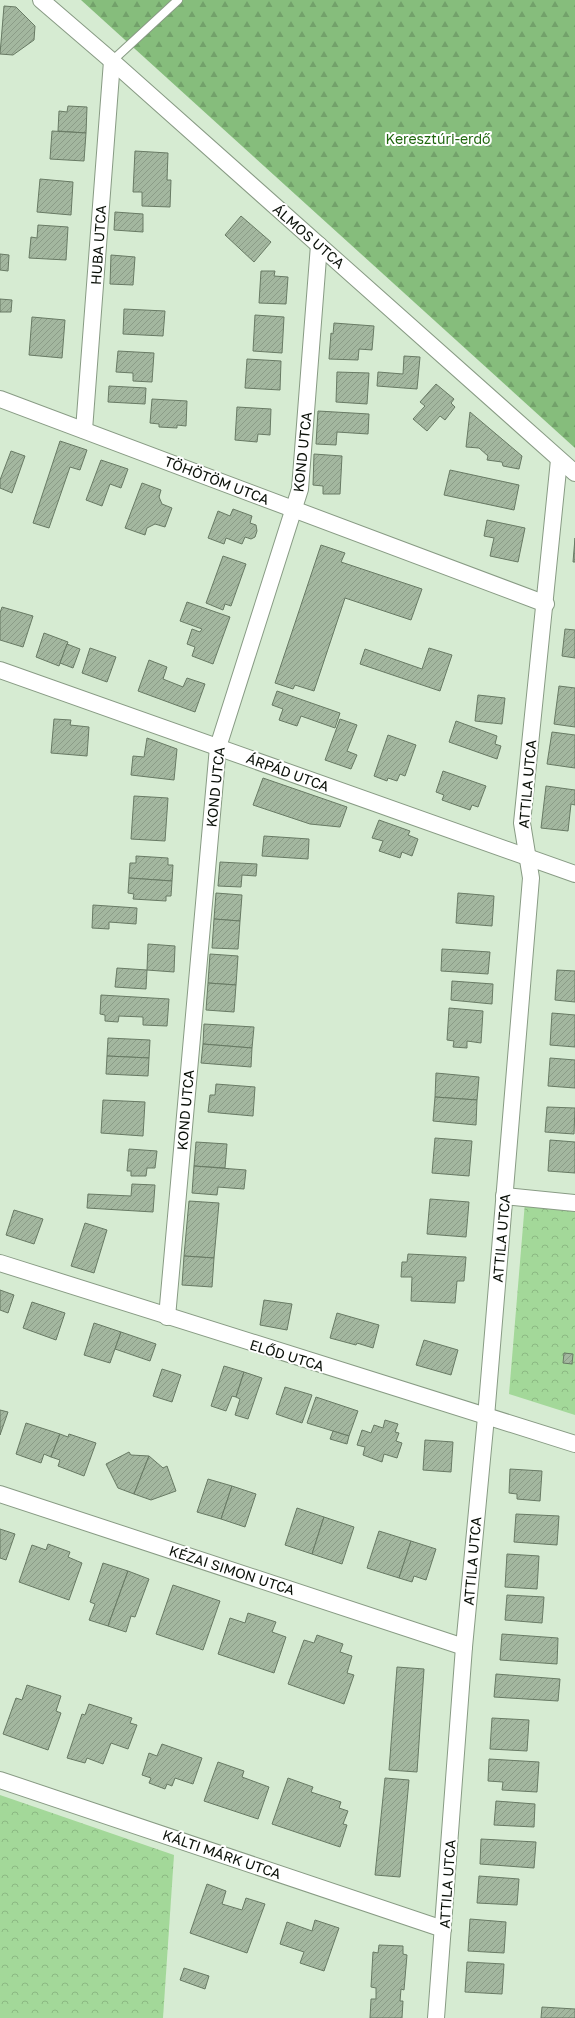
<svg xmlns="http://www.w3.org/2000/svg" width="575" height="2018" font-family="'Golos Text',sans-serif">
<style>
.forest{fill:url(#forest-firs)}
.park{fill:url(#park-crowns)}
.building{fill:url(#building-hatch);stroke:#687a64}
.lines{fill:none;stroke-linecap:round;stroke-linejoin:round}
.service-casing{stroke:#889b84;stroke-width:10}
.minor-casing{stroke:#889b84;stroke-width:18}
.service{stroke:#fff;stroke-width:8}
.minor{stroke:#fff;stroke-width:16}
.labels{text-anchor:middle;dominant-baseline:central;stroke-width:4;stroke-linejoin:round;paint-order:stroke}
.park-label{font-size:14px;fill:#216810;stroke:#fff}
.street-label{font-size:14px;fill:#0a1008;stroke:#fff}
</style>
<defs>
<pattern id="forest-firs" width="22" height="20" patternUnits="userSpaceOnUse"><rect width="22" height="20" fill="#86bd7c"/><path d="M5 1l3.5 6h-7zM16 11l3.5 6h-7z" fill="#72a16a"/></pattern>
<pattern id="park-crowns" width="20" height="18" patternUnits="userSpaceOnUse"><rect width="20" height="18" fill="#a3d899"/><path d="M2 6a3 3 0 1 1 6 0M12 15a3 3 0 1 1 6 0" fill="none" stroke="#8bb882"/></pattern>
<pattern id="building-hatch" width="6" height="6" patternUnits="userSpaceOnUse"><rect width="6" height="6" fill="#a3b79f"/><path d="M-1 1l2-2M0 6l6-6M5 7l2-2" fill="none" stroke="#8b9c87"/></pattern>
</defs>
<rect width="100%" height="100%" fill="#d6ebd2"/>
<polygon class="forest" points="81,0 575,0 575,448"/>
<g class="park">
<polygon points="525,1202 575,1208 575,1415 509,1394"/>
<polygon points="0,1795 174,1855 163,2018 0,2018"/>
</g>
<g class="building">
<polygon points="4,6 16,7 35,26 34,40 13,55 0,54"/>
<polygon points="68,106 87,107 86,133 58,131 59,111 67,112"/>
<polygon points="52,131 86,133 84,161 50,159"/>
<polygon points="135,151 168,153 167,180 171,180 170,207 142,206 142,192 133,192"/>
<polygon points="40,179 73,182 71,215 37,212"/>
<polygon points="115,212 143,214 143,232 114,230"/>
<polygon points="241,216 271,242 254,262 225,235"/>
<polygon points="38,225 68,227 66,260 29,258 31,237 37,238"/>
<polygon points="0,254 9,255 8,271 0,270"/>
<polygon points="111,255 135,257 133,285 110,284"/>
<polygon points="261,271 275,271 274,276 288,277 286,304 259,303"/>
<polygon points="0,299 12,300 11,312 0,312"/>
<polygon points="124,309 165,311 163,336 123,334"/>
<polygon points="255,315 284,317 282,353 253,351"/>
<polygon points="32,317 65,320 62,358 29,355"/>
<polygon points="334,323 374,326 372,350 359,349 358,360 329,359 331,333 333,334"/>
<polygon points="118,351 154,353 152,382 133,381 133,373 116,372"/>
<polygon points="404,356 420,357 417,389 377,386 378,372 403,374"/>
<polygon points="247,359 281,361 280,390 245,388"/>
<polygon points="337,372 369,373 367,404 336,402"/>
<polygon points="436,384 454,399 451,403 455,407 445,420 440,416 427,431 413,419 425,406 420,402"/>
<polygon points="109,386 146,388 145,404 108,402"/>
<polygon points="152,399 187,401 186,426 177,425 177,428 159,427 159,424 150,423"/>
<polygon points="237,407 271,409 270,435 258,434 257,442 235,440"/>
<polygon points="318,411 369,414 368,434 337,432 336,445 316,444"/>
<polygon points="470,412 522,456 519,469 503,466 502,462 487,460 488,456 479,448 466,447"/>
<polygon points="60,441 87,450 80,470 70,467 49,528 33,523"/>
<polygon points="11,451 25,456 12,493 0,488 0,480"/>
<polygon points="314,454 342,456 340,494 323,494 323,486 313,485"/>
<polygon points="101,460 128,469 121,488 110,484 102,506 86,500"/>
<polygon points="450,470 519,485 514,510 444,495"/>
<polygon points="142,483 161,490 159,497 162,504 172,508 165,527 155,524 147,528 145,535 125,528"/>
<polygon points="233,509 252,516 250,523 256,525 257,531 255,537 251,539 245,537 242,544 226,538 224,544 208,538 218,511 230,516"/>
<polygon points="487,520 525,528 518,562 490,556 494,538 484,536"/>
<polygon points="575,538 575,562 573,562"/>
<polygon points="321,545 345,553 341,562 422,589 411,620 345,598 314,691 295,685 293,689 275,683"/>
<polygon points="223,556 246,564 231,606 225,604 223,610 206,603"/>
<polygon points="187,602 230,617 213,664 192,656 195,647 187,644 192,629 200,632 202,629 180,621"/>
<polygon points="2,607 33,616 23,647 0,640 0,613"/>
<polygon points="565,629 575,630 575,658 562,656"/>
<polygon points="44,633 68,642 59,666 36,657"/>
<polygon points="67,644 80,649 73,668 60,663"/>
<polygon points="90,648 116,657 107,682 82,673"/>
<polygon points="429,648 452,655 440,691 360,664 365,649 422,669"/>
<polygon points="149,660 167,667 163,679 183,687 187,678 205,684 195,712 138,691"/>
<polygon points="559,686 575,688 575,727 554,724"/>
<polygon points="277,691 340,713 335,728 301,716 297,726 279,720 283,709 272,705"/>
<polygon points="478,695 505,698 502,724 475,721"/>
<polygon points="54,719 71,720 70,725 89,727 87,756 51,753"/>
<polygon points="340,719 357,725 347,751 357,755 351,769 325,760"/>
<polygon points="456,721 497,736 495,744 501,746 497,759 449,742"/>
<polygon points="552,732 575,735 575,768 547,764"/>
<polygon points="388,735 416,745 405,776 400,774 397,781 388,778 387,781 374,776"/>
<polygon points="147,738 177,749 174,780 131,775 133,756 144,757"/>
<polygon points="443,771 486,786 478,807 472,805 470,810 442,800 444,795 436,792"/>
<polygon points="263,778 347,807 340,827 310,824 253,805"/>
<polygon points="546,786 575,790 575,805 571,804 568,831 541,828"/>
<polygon points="134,796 168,798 165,841 131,839"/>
<polygon points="379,820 410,831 408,835 418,839 412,856 402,852 400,858 379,851 383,841 372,838"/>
<polygon points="264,836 309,839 308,859 262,856"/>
<polygon points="136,856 168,858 168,865 173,865 172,881 129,878 130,863 136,863"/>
<polygon points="220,862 257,864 256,876 242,875 241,887 218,886"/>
<polygon points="129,878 172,881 171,896 166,896 166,901 133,899 134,894 128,893"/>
<polygon points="216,893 242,895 240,921 214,919"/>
<polygon points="458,893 494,896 492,926 456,923"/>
<polygon points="93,905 137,908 136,924 109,922 109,929 92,928"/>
<polygon points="214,919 240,921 238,949 212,948"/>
<polygon points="148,944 175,946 174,972 147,970"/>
<polygon points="442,949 490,952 488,974 441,971"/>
<polygon points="210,954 238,956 236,985 208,983"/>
<polygon points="117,968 147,970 146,989 115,987"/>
<polygon points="557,970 575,971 575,1002 555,1000"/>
<polygon points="452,981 493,984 492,1004 451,1000"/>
<polygon points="208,983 236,985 234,1012 206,1010"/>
<polygon points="101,995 169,999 167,1026 143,1025 143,1017 119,1016 118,1022 105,1021 105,1015 100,1014"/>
<polygon points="449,1008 483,1011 481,1043 467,1041 467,1048 453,1047 454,1041 447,1040"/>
<polygon points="552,1013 575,1015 575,1047 550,1045"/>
<polygon points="204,1024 254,1027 252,1048 203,1044"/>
<polygon points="108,1038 150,1040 149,1058 107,1056"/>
<polygon points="203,1044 252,1048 251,1067 201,1063"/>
<polygon points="107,1056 149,1058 148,1076 106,1074"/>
<polygon points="550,1058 575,1060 575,1088 548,1086"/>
<polygon points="436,1073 479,1077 477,1100 435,1097"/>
<polygon points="216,1084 255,1087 253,1116 208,1112 210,1095 215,1095"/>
<polygon points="435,1097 477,1100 476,1125 433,1121"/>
<polygon points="103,1100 145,1102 143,1136 101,1133"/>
<polygon points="547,1107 575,1108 574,1134 545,1132"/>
<polygon points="435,1138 472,1141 469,1176 432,1173"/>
<polygon points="550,1140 575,1142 575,1173 548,1171"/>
<polygon points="196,1142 227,1144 225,1168 194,1166"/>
<polygon points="129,1149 157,1151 155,1168 147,1168 146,1176 131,1176 131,1171 127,1171"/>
<polygon points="194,1166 246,1170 244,1189 218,1187 217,1195 192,1193"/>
<polygon points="132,1184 155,1185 153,1212 87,1208 88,1194 131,1196"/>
<polygon points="430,1199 469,1202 466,1237 427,1234"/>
<polygon points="189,1201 219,1203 214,1258 184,1256"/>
<polygon points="14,1210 43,1219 34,1244 6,1235"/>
<polygon points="85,1223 107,1230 94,1273 71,1266"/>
<polygon points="408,1254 466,1257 464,1281 457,1281 455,1303 411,1301 412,1277 401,1277 402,1262 407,1262"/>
<polygon points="184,1256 214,1258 212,1287 182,1285"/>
<polygon points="0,1290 14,1295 8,1313 0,1310"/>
<polygon points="264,1300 292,1304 287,1330 260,1325"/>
<polygon points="32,1302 65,1313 56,1340 23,1328"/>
<polygon points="337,1313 379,1325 373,1348 357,1343 356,1345 330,1338"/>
<polygon points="94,1323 121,1332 110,1363 84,1355"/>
<polygon points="121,1332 156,1344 150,1361 115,1349"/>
<polygon points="424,1340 458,1350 451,1375 416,1365"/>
<polygon points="564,1353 573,1354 572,1364 563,1363"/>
<polygon points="224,1366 244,1372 236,1397 232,1396 226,1411 211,1406"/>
<polygon points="162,1369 181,1375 172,1402 153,1396"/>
<polygon points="244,1372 262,1378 248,1419 235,1415 240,1399 236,1397"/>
<polygon points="285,1387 312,1395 302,1423 276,1414"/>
<polygon points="316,1397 358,1411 349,1436 307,1423"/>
<polygon points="0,1410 8,1412 0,1435"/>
<polygon points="385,1420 398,1424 395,1432 399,1433 396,1441 402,1443 397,1458 384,1454 382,1462 363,1455 365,1447 357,1445 362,1430 371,1433 374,1425 383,1428"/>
<polygon points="26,1423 60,1434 51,1457 44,1454 41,1463 16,1454"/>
<polygon points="333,1431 349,1436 347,1444 330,1439"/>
<polygon points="60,1434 68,1437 69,1434 96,1443 84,1476 58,1466 60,1460 51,1457"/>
<polygon points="425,1440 453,1442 451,1472 423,1470"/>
<polygon points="129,1452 131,1455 149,1456 134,1494 118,1488 106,1464"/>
<polygon points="149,1456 163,1468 167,1466 176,1491 151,1500 134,1494"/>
<polygon points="510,1469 542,1471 540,1501 517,1499 517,1494 509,1493"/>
<polygon points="208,1479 232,1486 221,1519 197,1512"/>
<polygon points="232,1486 256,1494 245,1527 221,1519"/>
<polygon points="297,1508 324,1517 312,1554 285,1545"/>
<polygon points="516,1514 559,1516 557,1545 514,1542"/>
<polygon points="324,1517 354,1527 342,1564 312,1554"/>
<polygon points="0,1529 15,1534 6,1560 0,1558"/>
<polygon points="379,1531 411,1541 399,1578 367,1568"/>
<polygon points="411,1541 436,1549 426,1580 414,1576 412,1582 399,1578"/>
<polygon points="48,1544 70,1552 68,1557 82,1563 69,1600 19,1582 32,1545 46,1550"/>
<polygon points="507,1554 539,1556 537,1589 505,1587"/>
<polygon points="103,1563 128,1571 108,1626 89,1620 95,1604 90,1602"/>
<polygon points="128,1571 149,1579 135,1617 131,1616 126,1632 108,1626"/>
<polygon points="173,1585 220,1601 203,1650 156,1634"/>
<polygon points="507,1595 544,1597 542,1623 505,1620"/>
<polygon points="248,1613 276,1622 272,1632 286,1637 274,1673 218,1654 230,1618 245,1623"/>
<polygon points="502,1634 558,1638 557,1664 500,1660"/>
<polygon points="317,1635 343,1644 340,1652 352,1656 347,1673 354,1675 344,1704 288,1684 304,1640 314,1643"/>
<polygon points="397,1667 424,1669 417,1772 389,1770"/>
<polygon points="496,1674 560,1679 558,1701 494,1697"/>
<polygon points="27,1685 61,1696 56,1711 61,1713 48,1750 3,1734 16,1698 22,1700"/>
<polygon points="89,1704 132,1718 130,1723 137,1725 128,1749 111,1743 103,1764 87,1758 85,1763 67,1758 82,1714 85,1715"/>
<polygon points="492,1718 529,1720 527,1751 490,1749"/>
<polygon points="162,1744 202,1758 193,1784 175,1778 172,1786 167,1784 165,1789 149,1783 151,1778 142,1775 149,1753 157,1756"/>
<polygon points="489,1759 539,1762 537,1792 502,1790 503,1782 488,1781"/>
<polygon points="218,1762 244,1771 242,1777 269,1787 258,1819 204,1801"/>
<polygon points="288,1778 313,1787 311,1792 341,1802 339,1808 348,1811 343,1824 347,1825 340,1847 272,1824"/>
<polygon points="385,1778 409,1780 400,1877 375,1875"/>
<polygon points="496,1801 535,1804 534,1827 494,1825"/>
<polygon points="481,1839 536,1842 534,1868 480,1864"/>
<polygon points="479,1876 519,1879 517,1905 477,1903"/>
<polygon points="207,1884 226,1891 222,1904 242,1910 246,1898 265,1904 247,1953 190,1933"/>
<polygon points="470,1919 506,1922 504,1953 468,1951"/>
<polygon points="315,1920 339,1928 324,1971 300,1963 304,1952 280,1944 287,1922 312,1931"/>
<polygon points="379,1945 403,1946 403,1954 407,1955 404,1990 401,1989 400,2001 403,2001 402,2018 370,2018 371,1999 376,1999 376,1988 371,1987 373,1952 378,1953"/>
<polygon points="467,1962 504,1964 502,1994 465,1992"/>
<polygon points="184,1968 209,1976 205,1989 180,1980"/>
<polygon points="542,2007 575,2009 575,2018 541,2018"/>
</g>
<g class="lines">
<g class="service-casing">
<polyline id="service" points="112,61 178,0"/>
</g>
<g class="minor-casing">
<g id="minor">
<polyline points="41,0 112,61 575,473"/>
<polyline points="0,399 546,604"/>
<polyline points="84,430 112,61"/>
<polyline points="0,670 575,874"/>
<polyline points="504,1196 575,1203"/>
<polyline points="0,1263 575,1444"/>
<polyline points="167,1317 218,747 300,489 319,245"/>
<polyline points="0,1494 464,1647"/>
<polyline points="0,1780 443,1929"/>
<polyline points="436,2018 464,1647 486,1417 531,878 522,823 559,460"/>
</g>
</g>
<use href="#service" class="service"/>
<use href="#minor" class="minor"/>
</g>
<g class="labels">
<g class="park-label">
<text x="438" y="138">Keresztúri-erdő</text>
</g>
<g class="street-label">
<text transform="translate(309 236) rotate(41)">ÁLMOS UTCA</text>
<text transform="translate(98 245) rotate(-86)">HUBA UTCA</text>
<text transform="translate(302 452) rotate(-84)">KOND UTCA</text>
<text transform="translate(217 480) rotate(21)">TÖHÖTÖM UTCA</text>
<text transform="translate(288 772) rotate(20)">ÁRPÁD UTCA</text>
<text transform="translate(527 784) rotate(-85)">ATTILA UTCA</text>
<text transform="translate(215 787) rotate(-84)">KOND UTCA</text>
<text transform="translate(185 1110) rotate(-85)">KOND UTCA</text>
<text transform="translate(501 1238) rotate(-85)">ATTILA UTCA</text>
<text transform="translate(287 1355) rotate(17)">ELŐD UTCA</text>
<text transform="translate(472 1561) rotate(-85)">ATTILA UTCA</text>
<text transform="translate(232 1570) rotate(18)">KÉZAI SIMON UTCA</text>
<text transform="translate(222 1854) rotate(19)">KÁLTI MÁRK UTCA</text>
<text transform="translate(447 1884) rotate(-86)">ATTILA UTCA</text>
</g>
</g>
</svg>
